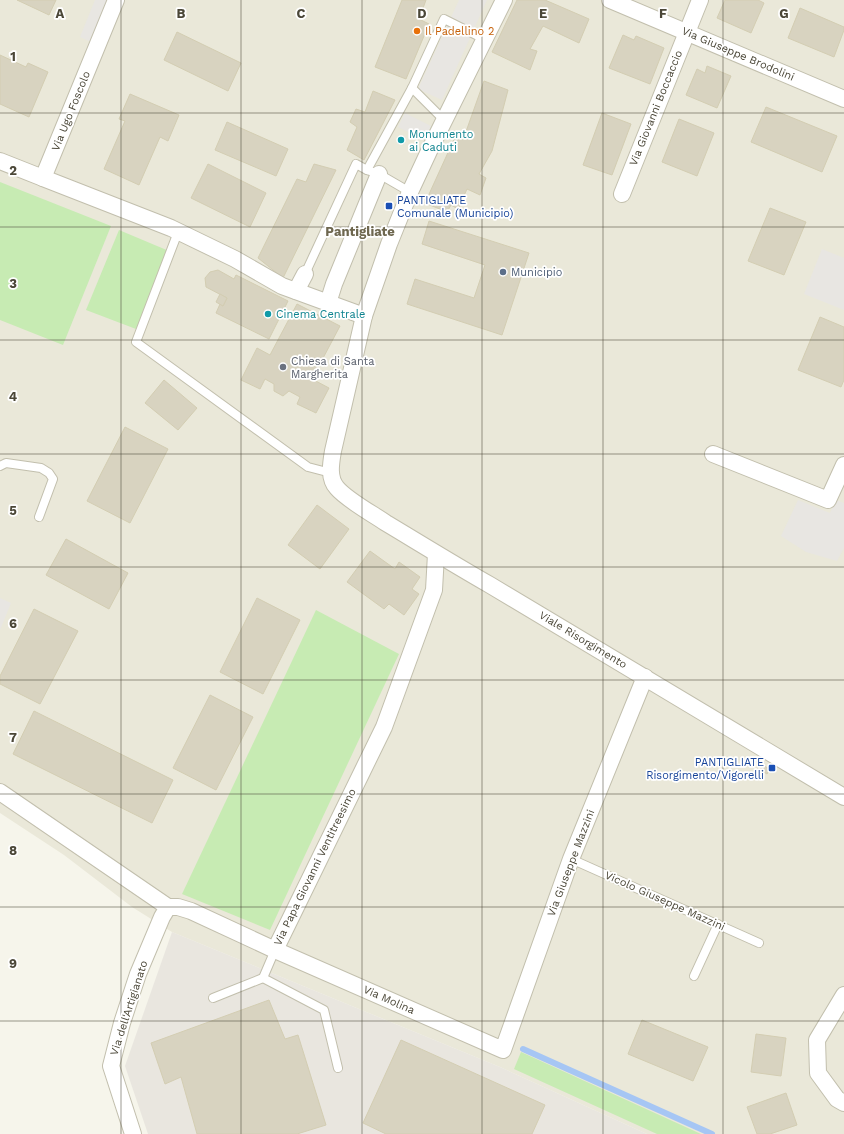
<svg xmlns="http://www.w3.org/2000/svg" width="844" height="1134" font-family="'Work Sans',sans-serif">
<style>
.residential{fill:#eae8d9}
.industrial{fill:#e9e6df}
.green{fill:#c7ebb3}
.parking{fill:#e8e6e2}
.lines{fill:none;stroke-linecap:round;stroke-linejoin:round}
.stream{stroke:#a6c6f4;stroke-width:6}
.building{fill:#d8d3c0;stroke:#d3cdb2}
.lane-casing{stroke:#c2bfad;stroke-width:10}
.street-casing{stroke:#c2bfad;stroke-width:18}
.lane{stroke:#fff;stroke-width:8}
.street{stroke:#fff;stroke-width:16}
.grid{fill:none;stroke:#4b4738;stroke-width:1;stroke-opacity:0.55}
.food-dot{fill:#e8710a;stroke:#fff;stroke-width:1.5}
.culture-dot{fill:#0f9aa8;stroke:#fff;stroke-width:1.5}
.transit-dot{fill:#1a4fb4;stroke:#fff;stroke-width:1.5}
.service-dot{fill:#5c6f8a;stroke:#fff;stroke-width:1.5}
.worship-dot{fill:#6b7280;stroke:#fff;stroke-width:1.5}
.labels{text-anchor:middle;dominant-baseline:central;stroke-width:3.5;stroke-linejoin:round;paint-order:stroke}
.food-label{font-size:11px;fill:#c56008;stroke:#fff;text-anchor:start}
.street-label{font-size:11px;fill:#4b4738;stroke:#fff}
.culture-label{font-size:11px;fill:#0d838f;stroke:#fff;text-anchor:start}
.transit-label{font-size:11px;fill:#164399;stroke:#fff;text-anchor:start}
.service-label{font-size:11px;fill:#4e5e75;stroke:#fff;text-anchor:start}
.worship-label{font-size:11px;fill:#5b616d;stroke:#fff;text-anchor:start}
.quarter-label{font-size:13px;font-weight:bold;fill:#6e674f;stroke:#fff}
.grid-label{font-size:13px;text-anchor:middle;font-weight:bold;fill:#4b4738;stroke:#fff;stroke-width:3.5;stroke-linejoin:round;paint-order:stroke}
</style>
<rect width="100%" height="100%" fill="#f6f5eb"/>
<polygon class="residential" points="0,0 844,0 844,1134 647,1134 500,1067 172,932 132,907 64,855 0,813"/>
<polygon class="industrial" points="172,932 500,1067 647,1134 148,1134 125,1066"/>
<g class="green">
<polygon points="0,182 111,226 63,345 0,320"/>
<polygon points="119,230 169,251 136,329 86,310"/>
<polygon points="316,610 399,654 270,930 182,894"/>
<polygon points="521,1052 701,1134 657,1134 514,1069"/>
</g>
<g class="parking">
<polygon points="95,0 110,0 93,43 80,37"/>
<polygon points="459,0 487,0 442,100 418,89"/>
<polygon points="405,113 431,126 424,140 398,127"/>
<polygon points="822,249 844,258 844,310 804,294"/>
<polygon points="798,500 830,513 836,500 844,503 844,548 837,561 806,552 781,536"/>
<polygon points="0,598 11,603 0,630"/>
</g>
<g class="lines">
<polyline class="stream" points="523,1049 712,1134"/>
</g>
<g class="building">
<polygon points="17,0 56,0 49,15"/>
<polygon points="402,0 426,0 419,19 429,24 406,79 375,67"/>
<polygon points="517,0 545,0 589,19 579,43 543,26 530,49 537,51 530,70 492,52"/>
<polygon points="725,0 758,0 764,3 751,33 717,18"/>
<polygon points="800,8 844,27 844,30 834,57 788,38"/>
<polygon points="177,32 241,63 228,91 164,60"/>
<polygon points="623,35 634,40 636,36 664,48 650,84 609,68"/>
<polygon points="0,55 26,67 28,63 48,72 29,117 0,104"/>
<polygon points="707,66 731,76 717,108 686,95 697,69 705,73"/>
<polygon points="484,81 508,90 492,151 479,174 486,178 480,195 467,189 458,209 451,205 447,212 425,203 456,135 463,140"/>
<polygon points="373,91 395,100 364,160 347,150 357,127 350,122 356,109 365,112"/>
<polygon points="130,94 179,115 168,141 160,137 139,185 104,169 125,121 119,119"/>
<polygon points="766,107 837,136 822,172 751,142"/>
<polygon points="602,113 631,124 612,175 583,165"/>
<polygon points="679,119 714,133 697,176 662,162"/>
<polygon points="227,122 288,149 276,176 215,150"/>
<polygon points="208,164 266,193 250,227 191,198"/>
<polygon points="314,164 336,170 283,278 258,258 297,179 306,182"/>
<polygon points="770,208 806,222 784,275 748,261"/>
<polygon points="429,221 529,253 502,335 407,304 415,279 474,298 485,265 422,244"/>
<polygon points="218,270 234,279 236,275 288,301 269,339 216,313 220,304 223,306 227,298 206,287 205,278 210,272"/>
<polygon points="220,294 227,298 223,306 216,302"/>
<polygon points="297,304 340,326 312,379 329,388 316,413 297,404 300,397 289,391 283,396 274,391 274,384 265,379 260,389 241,380 257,348 270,355"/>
<polygon points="820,317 844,327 844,380 841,387 798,370"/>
<polygon points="164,380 197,408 178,430 145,403"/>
<polygon points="125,427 168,449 130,523 87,501"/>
<polygon points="317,505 349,529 320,569 288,545"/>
<polygon points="66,539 128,573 109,609 46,575"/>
<polygon points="370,551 395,569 399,562 420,577 412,589 419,594 404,615 389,604 384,609 347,582"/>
<polygon points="257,598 300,620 263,694 220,672"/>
<polygon points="34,609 78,631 40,704 0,684 0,676"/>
<polygon points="210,695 253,717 216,790 173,768"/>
<polygon points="34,711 173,780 152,823 13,754"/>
<polygon points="760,764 770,769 767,774 757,768"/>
<polygon points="269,1000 285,1039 298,1035 326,1125 297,1134 197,1134 181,1077 165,1084 151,1043"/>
<polygon points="642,1020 708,1047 693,1081 628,1054"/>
<polygon points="756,1034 786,1038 781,1076 751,1072"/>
<polygon points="401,1040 545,1105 532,1134 386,1134 363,1123"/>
<polygon points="786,1093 797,1125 770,1134 757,1134 747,1107"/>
</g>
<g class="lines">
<g class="lane-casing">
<g id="lane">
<polyline points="412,88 444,120"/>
<polyline points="410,192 379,174 367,170 412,88 444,19 484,39"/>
<polyline points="178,232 136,342 308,467 331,473"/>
<polyline points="305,274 356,164 367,170"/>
<polyline points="0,466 6,463 41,468 49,473 53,479 39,517"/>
<polyline points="571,859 759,943"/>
<polyline points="694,976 718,924"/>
<polyline points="263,978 324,1010 338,1068"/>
<polyline points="213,998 263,978 275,950"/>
</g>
</g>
<g class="street-casing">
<g id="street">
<path d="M504 0 430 149 410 192 389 244 364 316 333 451C331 463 328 478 337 488 347 500 373 514 386 523 421 544 455 565 490 585 608 655 726 726 844 797"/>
<polyline points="610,0 844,99"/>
<polyline points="0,161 43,178 116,0"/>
<polyline points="43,178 171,228 235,259 282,286 364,316"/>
<polyline points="622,194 700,0"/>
<polyline points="296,291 305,274"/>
<polyline points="328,303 334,284 379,174"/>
<polyline points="713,454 828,500 844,465"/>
<polyline points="0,792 168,907 178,907 191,911 275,950 503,1050 571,859 645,677"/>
<polyline points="275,950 384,727 434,590 436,554"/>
<polyline points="844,995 817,1040 818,1073 837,1099 844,1103"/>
<polyline points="133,1134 111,1066 122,1023 138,974 162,917 168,907"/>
</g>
</g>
<use href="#lane" class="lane"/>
<use href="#street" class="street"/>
</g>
<path class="grid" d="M121 0V1134M241 0V1134M362 0V1134M482 0V1134M603 0V1134M723 0V1134M0 113H844M0 227H844M0 340H844M0 454H844M0 567H844M0 680H844M0 794H844M0 907H844M0 1021H844"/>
<circle class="food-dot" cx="417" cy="31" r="4"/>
<g class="culture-dot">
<circle cx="401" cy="140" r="4"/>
<circle cx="268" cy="314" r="4"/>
</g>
<g class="transit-dot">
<rect x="385" y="202" width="8" height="8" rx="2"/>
<rect x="768" y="764" width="8" height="8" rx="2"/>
</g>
<circle class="service-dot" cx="503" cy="272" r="4"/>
<circle class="worship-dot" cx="283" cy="367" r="4"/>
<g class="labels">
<g class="food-label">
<text x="425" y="31">Il Padellino 2</text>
</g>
<g class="street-label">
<text transform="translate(738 54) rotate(23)">Via Giuseppe Brodolini</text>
<text transform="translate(656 108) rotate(-68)">Via Giovanni Boccaccio</text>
<text transform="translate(71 111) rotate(-68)">Via Ugo Foscolo</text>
<text transform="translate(583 640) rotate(31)">Viale Risorgimento</text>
<text transform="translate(571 863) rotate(-69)">Via Giuseppe Mazzini</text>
<text transform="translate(315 867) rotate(-64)">Via Papa Giovanni Ventitreesimo</text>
<text transform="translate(665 901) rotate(24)">Vicolo Giuseppe Mazzini</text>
<text transform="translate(389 1000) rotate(24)">Via Molina</text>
<text transform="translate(129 1008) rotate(-72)">Via dell'Artigianato</text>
</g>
<g class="culture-label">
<text x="409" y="134">Monumento<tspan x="409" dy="13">ai Caduti</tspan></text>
<text x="276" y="314">Cinema Centrale</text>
</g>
<g class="transit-label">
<text x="397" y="200">PANTIGLIATE<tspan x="397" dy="13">Comunale (Municipio)</tspan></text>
<text x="764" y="762" text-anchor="end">PANTIGLIATE<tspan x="764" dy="13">Risorgimento/Vigorelli</tspan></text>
</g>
<g class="service-label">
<text x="511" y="272">Municipio</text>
</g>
<g class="worship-label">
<text x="291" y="361">Chiesa di Santa<tspan x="291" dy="13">Margherita</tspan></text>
</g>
<g class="quarter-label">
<text x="360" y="231">Pantigliate</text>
</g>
</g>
<g class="grid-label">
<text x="60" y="18">A</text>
<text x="181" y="18">B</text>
<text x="301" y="18">C</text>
<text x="422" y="18">D</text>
<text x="543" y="18">E</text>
<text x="663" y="18">F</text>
<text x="784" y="18">G</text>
<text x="13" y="61">1</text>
<text x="13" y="175">2</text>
<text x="13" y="288">3</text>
<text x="13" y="401">4</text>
<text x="13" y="515">5</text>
<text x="13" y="628">6</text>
<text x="13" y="742">7</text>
<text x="13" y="855">8</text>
<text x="13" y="968">9</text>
</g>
</svg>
